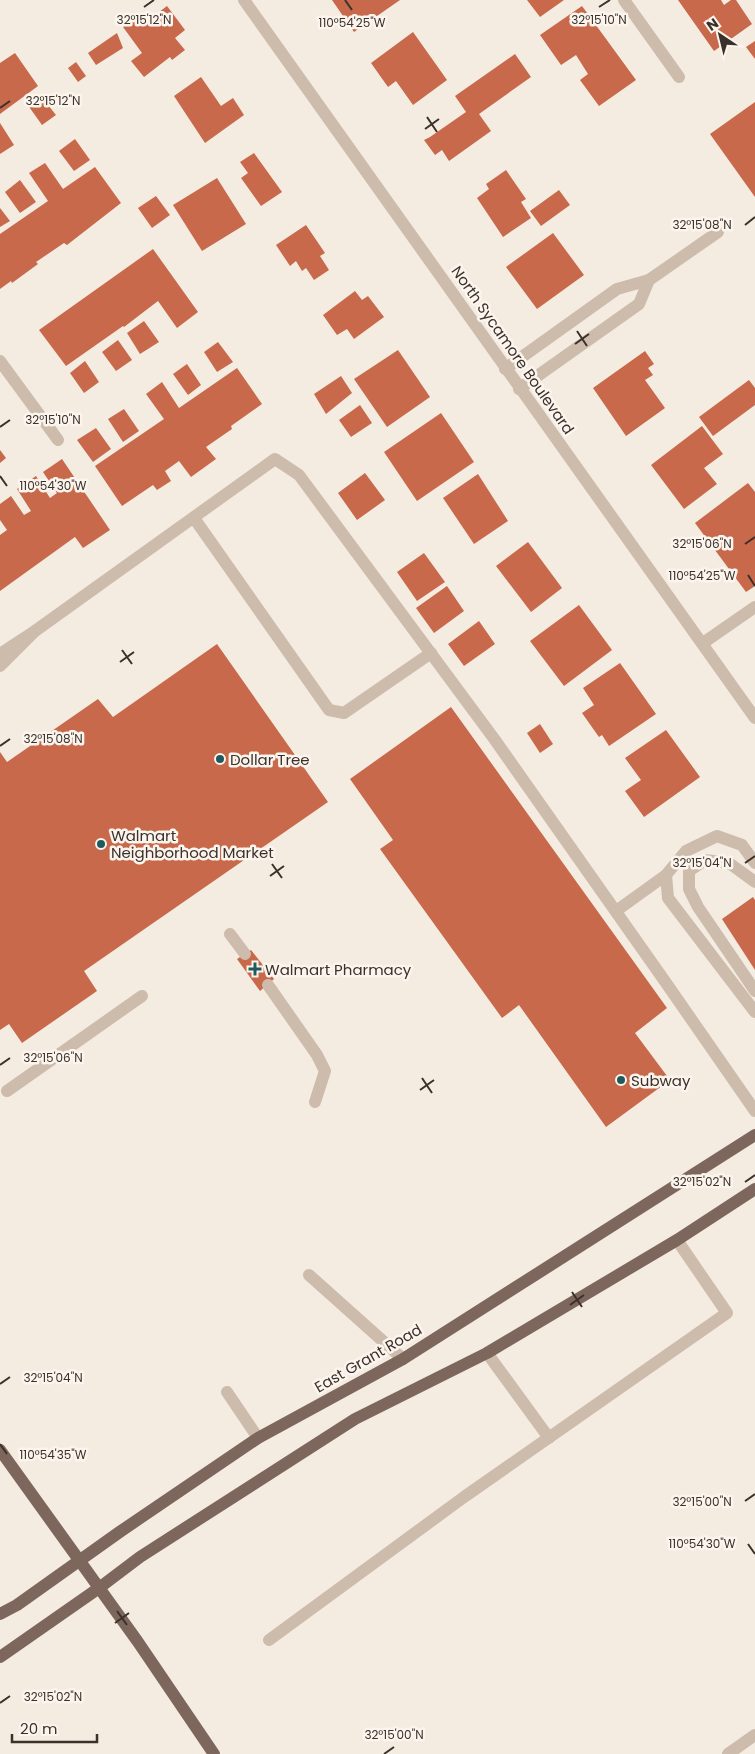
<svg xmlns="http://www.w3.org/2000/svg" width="755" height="1754" font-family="Poppins,sans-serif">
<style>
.building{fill:#c8694b}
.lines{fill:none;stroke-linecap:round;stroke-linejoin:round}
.lane{stroke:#cdbbac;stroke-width:12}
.street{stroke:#cdbbac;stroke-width:12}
.primary{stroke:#7d675c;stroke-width:12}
.ticks{fill:none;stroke:#3b302b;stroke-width:2}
.poi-dot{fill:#1f5a5e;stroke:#fbf5ee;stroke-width:2}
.labels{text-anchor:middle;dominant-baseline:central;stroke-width:5;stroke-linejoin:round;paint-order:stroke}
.street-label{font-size:15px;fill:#3b302b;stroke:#fbf5ee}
.poi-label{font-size:15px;fill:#3b302b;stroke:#fbf5ee;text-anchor:start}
.ticks-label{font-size:12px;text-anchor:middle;fill:#3b302b;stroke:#fbf5ee;stroke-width:5;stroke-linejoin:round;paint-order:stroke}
</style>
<rect width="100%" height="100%" fill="#f4ebe1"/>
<g class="building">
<polygon points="332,0 400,0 354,32"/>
<polygon points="527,0 564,0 540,17"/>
<polygon points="678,0 721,0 724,5 731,0 736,0 752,24 714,51"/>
<polygon points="167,6 185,30 175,38 185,50 172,60 170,57 144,77 131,61 142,53 123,27 140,14 146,22"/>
<polygon points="582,6 636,80 599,106 580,80 588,74 576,55 561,65 540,35"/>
<polygon points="413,32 447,80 413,105 396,81 388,87 371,63"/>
<polygon points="117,33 123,48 96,65 88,53"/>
<polygon points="755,41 755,59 746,47"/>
<polygon points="15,53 38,86 0,114 0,63"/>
<polygon points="515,54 531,77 479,114 491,131 449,161 442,150 435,155 424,140 430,137 466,112 455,96"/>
<polygon points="76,62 86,76 78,82 68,68"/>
<polygon points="201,77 221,106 233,98 244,115 205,143 174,96"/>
<polygon points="40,95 56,115 42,125 27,104"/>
<polygon points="755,102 755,197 710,134"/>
<polygon points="0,123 14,145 0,154"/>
<polygon points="75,139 90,160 74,171 59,151"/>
<polygon points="254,153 282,192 261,206 241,178 248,173 240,162"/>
<polygon points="45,163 63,189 95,167 121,203 67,245 64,243 36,262 38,264 12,283 11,281 0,289 0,234 48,201 29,173"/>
<polygon points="506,170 526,199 521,202 531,218 503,237 477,198 489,189 486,184"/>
<polygon points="217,178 246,224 202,251 173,205"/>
<polygon points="20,180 36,202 20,213 5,192"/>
<polygon points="559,190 570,205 541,226 530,211"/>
<polygon points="156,196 170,215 152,228 138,208"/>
<polygon points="0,208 10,221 0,227"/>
<polygon points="306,225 325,253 320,256 329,270 314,280 306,268 302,271 296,261 290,266 276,245"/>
<polygon points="553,233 584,275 537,309 506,267"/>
<polygon points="153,249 198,312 177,328 158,301 124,327 123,326 66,366 39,330"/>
<polygon points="355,291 362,300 368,296 384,317 354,339 347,329 337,335 323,315"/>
<polygon points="144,321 159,342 140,354 127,333"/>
<polygon points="118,340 132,360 116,371 102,352"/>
<polygon points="218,342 233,362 217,372 204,352"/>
<polygon points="398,350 430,397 387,427 354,379"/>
<polygon points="645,351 654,364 648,368 653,375 645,380 665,408 626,436 593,388"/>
<polygon points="85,361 99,382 84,393 70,373"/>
<polygon points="187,364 201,385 188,395 173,374"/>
<polygon points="237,368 262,404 231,426 232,429 206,447 216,459 191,477 179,461 165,471 171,481 157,490 153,485 122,506 95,466 164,419 146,394 162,382 179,408"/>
<polygon points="341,376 352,393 326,414 314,394"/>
<polygon points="749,380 755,388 755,405 713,436 699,417"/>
<polygon points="360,405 372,423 351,437 339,420"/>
<polygon points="124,409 139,431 123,442 108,419"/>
<polygon points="441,413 474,462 417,501 384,452"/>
<polygon points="702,426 723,454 704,468 717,484 684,509 651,465"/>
<polygon points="96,428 111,449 93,462 77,440"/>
<polygon points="0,450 6,458 0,463"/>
<polygon points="62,459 110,530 83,548 75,537 0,591 0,535 7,530 0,520 0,504 11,496 24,515 31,511 17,489 36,476 50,498 57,493 43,472"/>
<polygon points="365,473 385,500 357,520 338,493"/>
<polygon points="478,474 508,521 474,544 443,498"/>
<polygon points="748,483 755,492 755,586 746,592 695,523"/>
<polygon points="528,542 562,588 531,612 496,566"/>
<polygon points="424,553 445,582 417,601 397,572"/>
<polygon points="447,586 464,611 434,633 416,608"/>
<polygon points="579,605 612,650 564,686 530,641"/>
<polygon points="479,621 495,644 464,666 448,644"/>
<polygon points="217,644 328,802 84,971 97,991 22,1043 9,1024 0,1030 0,752 7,762 98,699 113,717"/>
<polygon points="620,663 656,714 609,746 602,735 599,737 582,713 594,705 583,688"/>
<polygon points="451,707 667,1008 635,1033 670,1080 606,1127 519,1005 502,1018 380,849 393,840 350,779"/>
<polygon points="540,724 553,744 540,753 527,733"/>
<polygon points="666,730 700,777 644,817 625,791 641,780 625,758"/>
<polygon points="753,897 755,900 755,970 722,919"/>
<polygon points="251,950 274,979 260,991 237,959"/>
</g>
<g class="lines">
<g class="lane">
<polyline points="649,280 718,232"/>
<polyline points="505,369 617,289 649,280 639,304 519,389"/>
<polyline points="194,518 329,710 344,713 431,653"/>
<polyline points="35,631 275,459 299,475 495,740 664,980 755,1111"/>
<polyline points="703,643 755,607"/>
<polyline points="0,654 35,631 0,666"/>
<polyline points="755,863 742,845 717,836 686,851 666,875 668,898 755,1012"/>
<polyline points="755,882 729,863 705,860 689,871 689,889 698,907 755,991"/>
<polyline points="616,911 666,875"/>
<polyline points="230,934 245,954"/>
<polyline points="268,985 317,1055 325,1071 315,1102"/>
<polyline points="7,1091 142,996"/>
<polyline points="309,1275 403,1359"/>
<polyline points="487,1353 549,1438"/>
<polyline points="227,1392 258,1438"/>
<polyline points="269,1640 464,1497 727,1313 677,1240"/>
<polyline points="728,1754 755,1735"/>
</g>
<g class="street">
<polyline points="244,0 755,718"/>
<polyline points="624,0 679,77"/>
<polyline points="0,361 58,440"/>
</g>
<g class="primary">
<polyline points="0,1450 138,1642 214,1754"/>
<polyline points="0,1614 17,1605 121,1531 258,1438 403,1359 755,1135"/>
<polyline points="0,1657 99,1588 140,1557 355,1419 487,1353 677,1240 755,1189"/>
</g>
</g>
<path class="ticks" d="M345 0 352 10M144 7 154 0M599 7 610 0M0 108 10 101M427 117 437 132M425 129 439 119M745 225 755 217M577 331 587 346M575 344 589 334M0 427 10 420M0 476 7 486M745 544 755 537M748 575 755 586M122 650 132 664M120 662 134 652M0 746 10 739M745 863 755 856M272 864 282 878M270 876 284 866M0 1065 10 1058M422 1078 432 1093M420 1090 434 1080M745 1182 755 1175M572 1292 582 1307M570 1305 584 1295M0 1384 10 1377M0 1444 7 1454M745 1501 755 1494M748 1544 755 1554M117 1611 127 1625M115 1623 129 1613M0 1703 10 1696M384 1754 394 1747"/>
<g class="poi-dot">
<circle cx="220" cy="759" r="5"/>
<circle cx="101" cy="844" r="5"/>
<path d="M252.5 961.5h5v5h5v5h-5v5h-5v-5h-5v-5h5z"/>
<circle cx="621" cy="1080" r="5"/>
</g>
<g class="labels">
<g class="street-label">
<text transform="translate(513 350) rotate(55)">North Sycamore Boulevard</text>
<text transform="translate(368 1358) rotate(-30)">East Grant Road</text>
</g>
<g class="poi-label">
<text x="230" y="759">Dollar Tree</text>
<text x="111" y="835">Walmart<tspan x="111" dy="17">Neighborhood Market</tspan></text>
<text x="265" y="969">Walmart Pharmacy</text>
<text x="631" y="1080">Subway</text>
</g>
</g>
<g class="ticks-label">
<text x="599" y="24">32°15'10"N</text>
<text x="144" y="24">32°15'12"N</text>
<text x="352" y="27">110°54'25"W</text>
<text x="53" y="105">32°15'12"N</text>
<text x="702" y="229">32°15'08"N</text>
<text x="53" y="424">32°15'10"N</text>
<text x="53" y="490">110°54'30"W</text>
<text x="702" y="548">32°15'06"N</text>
<text x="702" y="580">110°54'25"W</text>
<text x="53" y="743">32°15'08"N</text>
<text x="702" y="867">32°15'04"N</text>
<text x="53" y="1062">32°15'06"N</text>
<text x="702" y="1186">32°15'02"N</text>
<text x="53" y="1382">32°15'04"N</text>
<text x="53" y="1459">110°54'35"W</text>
<text x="702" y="1506">32°15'00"N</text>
<text x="702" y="1548">110°54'30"W</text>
<text x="53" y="1701">32°15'02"N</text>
<text x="394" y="1739">32°15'00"N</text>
</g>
<g transform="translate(720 35) rotate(325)" stroke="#fbf5ee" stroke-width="4" paint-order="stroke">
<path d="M0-4L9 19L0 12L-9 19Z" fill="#3b302b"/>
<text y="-8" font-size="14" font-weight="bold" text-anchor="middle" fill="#3b302b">N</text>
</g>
<path d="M12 1734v8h85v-8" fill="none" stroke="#3b302b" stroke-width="2.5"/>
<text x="20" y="1734" font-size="15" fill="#3b302b" stroke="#fbf5ee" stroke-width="4" paint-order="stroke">20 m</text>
</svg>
